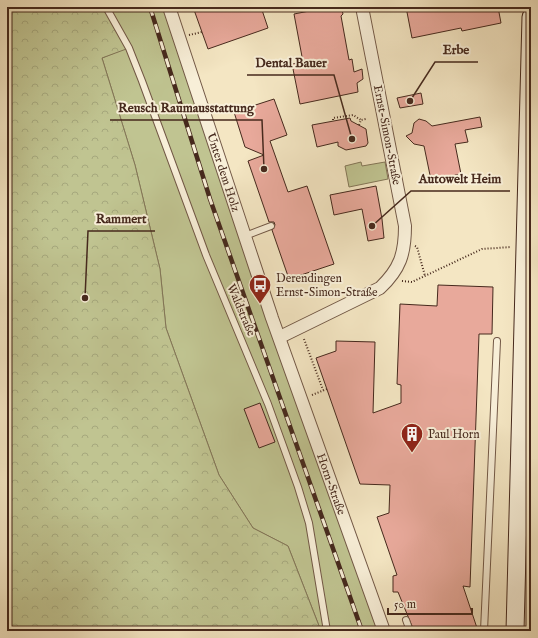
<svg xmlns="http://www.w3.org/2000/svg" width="538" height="638" font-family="'IM FELL English',serif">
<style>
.green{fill:#c0c491;stroke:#837657}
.forest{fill:url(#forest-crowns);stroke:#837657}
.building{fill:#e8a99b;stroke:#46291d}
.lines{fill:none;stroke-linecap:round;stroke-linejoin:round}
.lane-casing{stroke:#725846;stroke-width:8}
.street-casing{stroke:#725846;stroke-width:14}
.secondary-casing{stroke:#46291d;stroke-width:19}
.path{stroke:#46291d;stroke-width:2;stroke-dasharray:1 2;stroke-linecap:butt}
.lane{stroke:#f8efd8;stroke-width:6}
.street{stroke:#f8efd8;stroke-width:12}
.secondary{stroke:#f8efd8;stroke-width:17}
.rail-casing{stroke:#46291d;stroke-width:4.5}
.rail{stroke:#f8efd8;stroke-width:3;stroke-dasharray:9;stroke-linecap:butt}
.labels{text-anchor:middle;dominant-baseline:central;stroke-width:4;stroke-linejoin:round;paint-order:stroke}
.street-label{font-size:12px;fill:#46291d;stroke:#f8efd8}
.poi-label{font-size:12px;fill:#46291d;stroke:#f8efd8;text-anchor:start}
.leader{fill:none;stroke:#46291d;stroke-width:1.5}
.callout-dot{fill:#46291d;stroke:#f8efd8;stroke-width:1.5}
.callout-label{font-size:13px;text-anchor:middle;font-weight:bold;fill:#46291d;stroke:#f8efd8;stroke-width:4;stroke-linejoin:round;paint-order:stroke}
</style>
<defs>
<pattern id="forest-crowns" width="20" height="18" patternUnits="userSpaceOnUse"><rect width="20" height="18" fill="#c0c491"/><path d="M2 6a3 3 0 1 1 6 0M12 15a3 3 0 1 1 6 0" fill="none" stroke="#a6a87d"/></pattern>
</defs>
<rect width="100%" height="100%" fill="#f4e6c3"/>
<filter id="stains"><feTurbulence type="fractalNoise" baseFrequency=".005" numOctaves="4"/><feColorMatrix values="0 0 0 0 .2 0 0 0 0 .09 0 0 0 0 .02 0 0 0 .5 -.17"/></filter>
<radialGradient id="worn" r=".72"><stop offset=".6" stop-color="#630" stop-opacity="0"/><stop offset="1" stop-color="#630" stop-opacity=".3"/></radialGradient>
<g class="green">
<polygon points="106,7 169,7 384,631 321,631 288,546 253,528 219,475 166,328 160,269 135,165 102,58 129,47"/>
<polygon points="361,162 362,166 385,162 388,179 349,187 345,166"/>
</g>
<polygon class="forest" points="7,7 106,7 129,48 102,58 135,165 160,269 166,328 219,475 253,528 288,546 321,631 7,631"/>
<g class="building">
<polygon points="193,7 261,7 268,28 208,49"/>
<polygon points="330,7 338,7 342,10 343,14 341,16 349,60 352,59 354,72 362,69 363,79 357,83 358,92 300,104 292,64 303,62 294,14"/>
<polygon points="406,7 498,7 501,23 462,31 461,28 412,38"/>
<polygon points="421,93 423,104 400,108 397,98"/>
<polygon points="274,99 287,135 270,141 288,192 307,186 334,264 289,279 272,230 275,225 274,222 269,222 248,161 264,155 245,147 234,112"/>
<polygon points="480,117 482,127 465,130 468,142 455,144 461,174 431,180 424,146 414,144 406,136 412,133 414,123 419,119 426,121 432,126"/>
<polygon points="350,118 351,121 366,129 368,143 366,146 346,150 338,146 338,142 317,147 312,125"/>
<polygon points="376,186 382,219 384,238 368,241 362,209 334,215 330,195"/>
<polygon points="438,285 493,287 492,334 479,334 470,587 463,586 478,631 414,631 398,592 393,592 393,576 397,575 377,517 389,513 390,485 360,484 316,358 336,351 336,341 375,342 373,413 401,403 401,385 397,384 400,304 437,306"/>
<polygon points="260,403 275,442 259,448 244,409"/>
</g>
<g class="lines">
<g class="lane-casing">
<g id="lane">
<polyline points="106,7 129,48 142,81 206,255 268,404 298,487 309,523 327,631"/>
<polyline points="245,236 271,226"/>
<polyline points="406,620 410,631"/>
<polyline points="484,631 497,341"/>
</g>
</g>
<g class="street-casing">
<g id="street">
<path id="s1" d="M169 7 272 318 384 631"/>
<path d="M280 337 380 288C400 269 405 254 405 226L362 7"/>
</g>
</g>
<g class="secondary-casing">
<polyline id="secondary" points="515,631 531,17"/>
</g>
<g class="path">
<polyline points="189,35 202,32"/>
<polyline points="333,120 333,118 353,115 361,120"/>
<polyline points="359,125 361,120 366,119"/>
<polyline points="415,246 417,247 425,276"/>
<polyline points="402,281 412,282 482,249 511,247"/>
<polyline points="304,339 323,390"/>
<polyline points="312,395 327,389"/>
</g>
<use href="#lane" class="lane"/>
<use href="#street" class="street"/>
<use href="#secondary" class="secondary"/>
<g class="rail-casing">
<polyline id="rail" points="150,7 210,199 362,631"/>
</g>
<use href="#rail" class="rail"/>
</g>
<defs>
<g id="bus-pin" transform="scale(1.15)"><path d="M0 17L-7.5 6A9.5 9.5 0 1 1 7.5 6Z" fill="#8f2418" stroke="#f8efd8"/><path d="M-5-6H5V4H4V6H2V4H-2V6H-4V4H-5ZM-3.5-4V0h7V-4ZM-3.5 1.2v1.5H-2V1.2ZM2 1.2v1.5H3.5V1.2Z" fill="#fff"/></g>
<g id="building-pin" transform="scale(1.15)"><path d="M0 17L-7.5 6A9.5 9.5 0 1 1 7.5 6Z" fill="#8f2418" stroke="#f8efd8"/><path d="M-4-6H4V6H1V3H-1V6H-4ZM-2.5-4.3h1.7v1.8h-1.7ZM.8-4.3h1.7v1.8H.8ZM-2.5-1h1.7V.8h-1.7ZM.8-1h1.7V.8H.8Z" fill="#fff"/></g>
</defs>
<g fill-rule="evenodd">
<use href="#bus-pin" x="260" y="285"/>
<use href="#building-pin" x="412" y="434"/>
</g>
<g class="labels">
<g class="street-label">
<text transform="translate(387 135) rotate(79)">Ernst-Simon-Straße</text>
<text stroke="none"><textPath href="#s1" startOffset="174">Unter dem Holz</textPath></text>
<text transform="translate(241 310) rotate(67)">Waldstraße</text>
<text stroke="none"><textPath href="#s1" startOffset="504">Horn-Straße</textPath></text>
</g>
<g class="poi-label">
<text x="276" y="278">Derendingen<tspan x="276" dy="14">Ernst-Simon-Straße</tspan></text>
<text x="428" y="434">Paul Horn</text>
</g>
</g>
<path class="leader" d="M410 101L435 62H478M352 139L334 75H247M264 169L262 120H110M372 226L411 191H510M85 298L88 231H155"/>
<g class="callout-dot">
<circle cx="410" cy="101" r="4"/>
<circle cx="352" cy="139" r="4"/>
<circle cx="264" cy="169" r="4"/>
<circle cx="372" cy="226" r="4"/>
<circle cx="85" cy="298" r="4"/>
</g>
<g class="callout-label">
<text x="456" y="54">Erbe</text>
<text x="291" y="67">Dental Bauer</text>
<text x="186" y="112">Reusch Raumausstattung</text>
<text x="460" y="183">Autowelt Heim</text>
<text x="121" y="223">Rammert</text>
</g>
<rect width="538" height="638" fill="none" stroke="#f4e6c3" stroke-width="24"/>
<rect x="8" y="8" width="522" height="622" fill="none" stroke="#46291d" stroke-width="2"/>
<rect x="12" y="12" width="514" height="614" fill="none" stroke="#46291d"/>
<path d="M388 608v6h84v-6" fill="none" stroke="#46291d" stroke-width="2"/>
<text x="394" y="608" font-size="12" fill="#46291d" stroke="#f8efd8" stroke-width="3" paint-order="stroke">50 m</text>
<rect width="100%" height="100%" filter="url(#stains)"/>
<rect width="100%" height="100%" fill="url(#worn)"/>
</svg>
